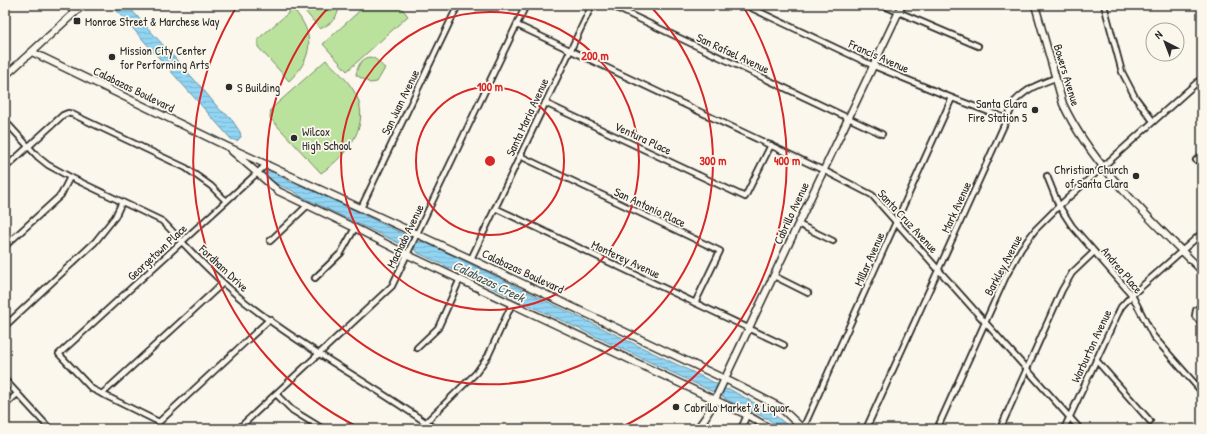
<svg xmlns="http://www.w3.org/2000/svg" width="1207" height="434" font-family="'Patrick Hand',sans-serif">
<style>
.pitch{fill:#bbe29d;stroke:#738664}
.water{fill:url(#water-rules);stroke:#6891a3}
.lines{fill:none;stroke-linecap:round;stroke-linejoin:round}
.street-casing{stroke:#2b2b2b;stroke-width:8}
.secondary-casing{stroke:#2b2b2b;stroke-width:9}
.street{stroke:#fbf7ec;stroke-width:4.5}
.secondary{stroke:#fbf7ec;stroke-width:6}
.ring{fill:none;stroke:#d62828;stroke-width:2}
.poi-dot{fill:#2b2b2b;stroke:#fbf7ec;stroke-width:1.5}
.labels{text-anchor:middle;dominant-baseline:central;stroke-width:3.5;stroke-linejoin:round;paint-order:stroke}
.poi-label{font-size:12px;fill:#2b2b2b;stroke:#fbf7ec;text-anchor:start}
.street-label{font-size:12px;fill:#2b2b2b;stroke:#fbf7ec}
.water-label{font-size:13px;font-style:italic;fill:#44565d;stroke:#fbf7ec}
.centre{fill:#d62828;stroke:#fbf7ec;stroke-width:2}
.ring-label{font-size:12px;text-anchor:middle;font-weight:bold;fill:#d62828;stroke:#fbf7ec;stroke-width:3.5;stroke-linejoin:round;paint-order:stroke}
</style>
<defs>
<pattern id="water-rules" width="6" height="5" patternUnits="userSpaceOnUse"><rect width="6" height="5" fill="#91d5f3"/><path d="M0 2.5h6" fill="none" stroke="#7db7d0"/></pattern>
</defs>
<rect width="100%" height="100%" fill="#fbf7ec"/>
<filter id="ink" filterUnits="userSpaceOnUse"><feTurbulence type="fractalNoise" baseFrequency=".025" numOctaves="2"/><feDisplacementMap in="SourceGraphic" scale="8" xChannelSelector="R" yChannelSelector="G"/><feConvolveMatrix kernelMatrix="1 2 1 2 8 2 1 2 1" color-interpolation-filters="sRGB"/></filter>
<g filter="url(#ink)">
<g class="pitch">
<path d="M300 5H340C337 19 332 23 320 29Z"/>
<polygon points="366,5 399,5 408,16 347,71 323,44"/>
<path d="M293 9C316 33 313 59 289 81L258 47V39Z"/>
<path d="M369 57C379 59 378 63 385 68L377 82 370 83 356 75C358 66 359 61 369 57Z"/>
<path d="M326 60C339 72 357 88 360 107 365 134 342 159 321 173L270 118 271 109Z"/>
</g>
<g class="water">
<polygon points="112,5 127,5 201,87 220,110 230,117 240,132 241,137 237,141 231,139"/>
<path d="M270 169C280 175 291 185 304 186L420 242 423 241 715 383 727 390 729 389 771 412 792 429H780L768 419 725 399 724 397 418 253 416 250 406 246H405L300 196C290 186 271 187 265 173Z"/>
</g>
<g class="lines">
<g class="street-casing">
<g id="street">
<polyline points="67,5 75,13"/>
<polyline points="610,5 882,134"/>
<polyline points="745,5 874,66 952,98 1008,119"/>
<polyline points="882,5 978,46"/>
<polyline points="1104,5 1122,72 1135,97 1153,121"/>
<polyline points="517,25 831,174 872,195 1080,429"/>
<polyline points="545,103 745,197 771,145"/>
<path d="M5 121 38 157 48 165 70 177 162 221C170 228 176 236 183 243 203 264 223 284 245 302 305 349 373 385 435 429"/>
<polyline points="520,156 720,251 695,303"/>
<polyline points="1196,160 1202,155"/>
<polyline points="267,164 59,354 92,389 159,422 270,319"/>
<polyline points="5,168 63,115 68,113 72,114 186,168 211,186 226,201"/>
<polyline points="1047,176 1059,206 1072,226 1132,295 1153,336 1202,392"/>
<polyline points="361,208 458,5"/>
<polyline points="495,208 784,345"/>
<polyline points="798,224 833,241"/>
<polyline points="270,241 308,205"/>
<polyline points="5,246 61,195 70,177"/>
<polyline points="471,259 592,5"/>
<polyline points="774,276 808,293"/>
<polyline points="315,278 341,253 355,228"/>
<polyline points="1202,305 1196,310 1195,316 1202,324"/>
<polyline points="5,326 95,242 115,217 122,202"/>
<polyline points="417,348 438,328 460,279"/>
<polyline points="1096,360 1150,421"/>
<polyline points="5,380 50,429"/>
<polyline points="102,394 223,283"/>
<polyline points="276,394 292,410 323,429"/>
<polyline points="5,405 17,394"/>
<polyline points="425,423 476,373 488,356 512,304"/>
<polyline points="802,427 805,424 952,98"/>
<polyline points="238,429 392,286 526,5"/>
<polyline points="741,429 747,415"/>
<path d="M866 429 1015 101C1028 88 1039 84 1055 78"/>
<polyline points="937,429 1006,276 1021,249 1035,230 1059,206 1202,78"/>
<polyline points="1000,429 1062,290 1072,273 1094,252"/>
<polyline points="1064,429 1121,307 1132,295 1202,233"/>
</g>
</g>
<g class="secondary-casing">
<g id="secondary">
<path d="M1035 5 1063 104C1093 168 1153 221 1202 271"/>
<polyline points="32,52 226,146 471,259 731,382 780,407 803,429"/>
<polyline points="5,76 83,5"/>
<polyline points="232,151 278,191 355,228 408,255 747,415 771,429"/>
<polyline points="697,429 705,418 711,408 902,5"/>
</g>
</g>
<use href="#street" class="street"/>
<use href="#secondary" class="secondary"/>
</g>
</g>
<g class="ring">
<circle cx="490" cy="161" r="74"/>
<circle cx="490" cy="161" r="149"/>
<path d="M650 6A223 223 0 1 1 330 6"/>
<path d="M360 428A297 297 0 0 1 237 6M743 6A297 297 0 0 1 620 428"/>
</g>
<g class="poi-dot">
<rect x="73" y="17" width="8" height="8" rx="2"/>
<circle cx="112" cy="57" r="4"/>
<circle cx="229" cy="87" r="4"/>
<circle cx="1035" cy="110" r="4"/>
<circle cx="294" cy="138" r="4"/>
<circle cx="1136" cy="176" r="4"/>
<circle cx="676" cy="407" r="4"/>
</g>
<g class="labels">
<g class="poi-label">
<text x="85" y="21">Monroe Street &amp; Marchese Way</text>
<text x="120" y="50">Mission City Center<tspan x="120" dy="14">for Performing Arts</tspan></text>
<text x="237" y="87">S Building</text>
<text x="1027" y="103" text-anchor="end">Santa Clara<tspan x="1027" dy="14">Fire Station 5</tspan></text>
<text x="302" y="131">Wilcox<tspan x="302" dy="14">High School</tspan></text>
<text x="1128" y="169" text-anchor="end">Christian Church<tspan x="1128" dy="14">of Santa Clara</tspan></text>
<text x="684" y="407">Cabrillo Market &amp; Liquor</text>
</g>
<g class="street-label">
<text transform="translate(733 53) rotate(25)">San Rafael Avenue</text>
<text transform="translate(879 56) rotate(24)">Francis Avenue</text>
<text transform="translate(1067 75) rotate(73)">Bowers Avenue</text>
<text transform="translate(134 89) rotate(26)">Calabazas Boulevard</text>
<text transform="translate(400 102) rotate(-64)">San Juan Avenue</text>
<text transform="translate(527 117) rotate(-65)">Santa Maria Avenue</text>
<text transform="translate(643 138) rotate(25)">Ventura Place</text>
<text transform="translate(650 207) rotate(25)">San Antonio Place</text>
<text transform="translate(956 207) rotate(-65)">Mark Avenue</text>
<text transform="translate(791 213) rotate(-65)">Cabrillo Avenue</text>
<text transform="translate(908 221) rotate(47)">Santa Cruz Avenue</text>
<text transform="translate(405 236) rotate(-64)">Machado Avenue</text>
<text transform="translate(157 252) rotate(-43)">Georgetown Place</text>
<text transform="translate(626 259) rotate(25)">Monterey Avenue</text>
<text transform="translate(869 259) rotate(-66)">Millar Avenue</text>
<text transform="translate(1003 265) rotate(-62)">Barkley Avenue</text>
<text transform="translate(224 268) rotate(43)">Fordham Drive</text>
<text transform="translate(1122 270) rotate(50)">Andrea Place</text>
<text transform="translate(523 271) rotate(25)">Calabazas Boulevard</text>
<text transform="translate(1091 346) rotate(-65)">Warburton Avenue</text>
</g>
<g class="water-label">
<text transform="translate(489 281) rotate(26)">Calabazas Creek</text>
</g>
</g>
<circle cx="490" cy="161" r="6" class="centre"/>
<g class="ring-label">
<text x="595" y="60">200 m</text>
<text x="490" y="91">100 m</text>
<text x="713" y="165">300 m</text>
<text x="787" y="165">400 m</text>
</g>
<rect width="1207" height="434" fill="none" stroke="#fbf7ec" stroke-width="20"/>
<rect x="10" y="10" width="1187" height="414" fill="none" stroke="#2b2b2b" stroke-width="1.5" filter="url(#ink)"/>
<g transform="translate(1165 42) rotate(318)"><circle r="19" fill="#fbf7ec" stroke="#a8a59f"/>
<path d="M0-3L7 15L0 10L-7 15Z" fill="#2b2b2b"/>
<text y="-6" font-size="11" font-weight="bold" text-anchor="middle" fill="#2b2b2b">N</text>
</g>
</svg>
